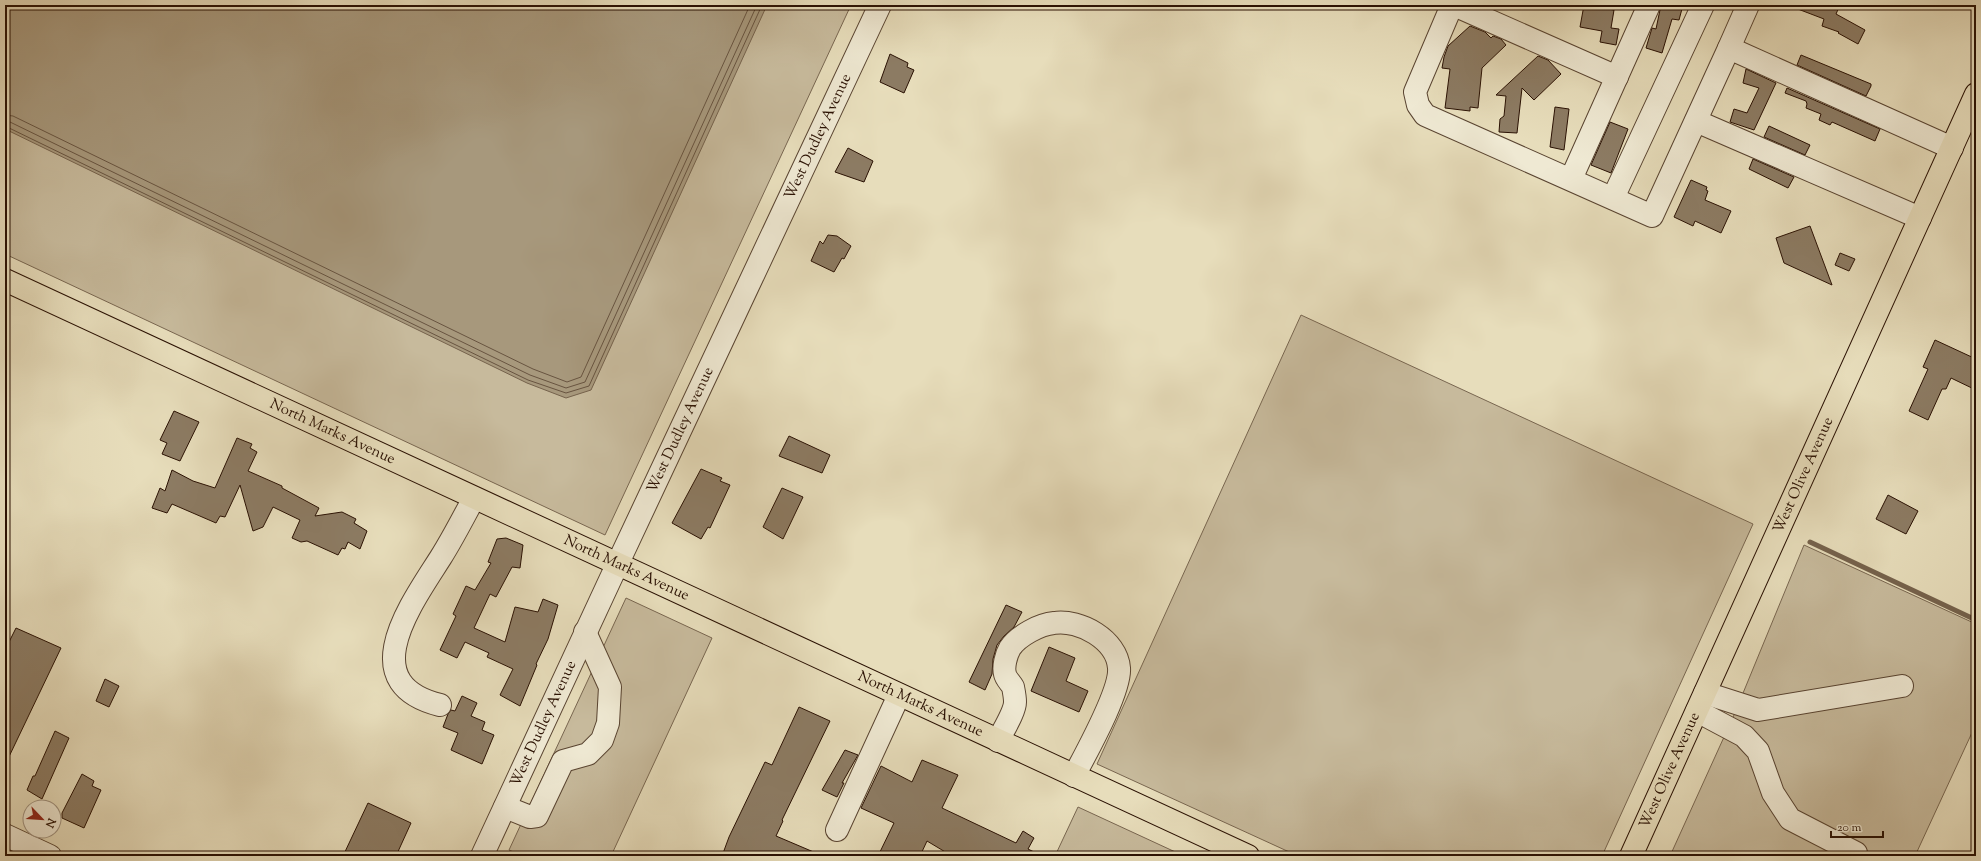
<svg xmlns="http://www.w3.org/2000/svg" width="1981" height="861" font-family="'Sorts Mill Goudy',serif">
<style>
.green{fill:#c7ba9c;stroke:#786650}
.water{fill:#a7987c;stroke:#75624c}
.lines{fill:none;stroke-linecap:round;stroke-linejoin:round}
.shore{stroke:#685440;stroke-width:1}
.stream{stroke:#75624c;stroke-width:5}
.building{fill:#8c7b63;stroke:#2a1103}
.minor-casing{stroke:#594431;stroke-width:24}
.major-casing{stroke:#2a1103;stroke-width:24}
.minor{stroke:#efe9d3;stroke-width:22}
.major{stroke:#e7ddbb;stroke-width:22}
.labels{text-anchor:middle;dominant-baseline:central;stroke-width:3;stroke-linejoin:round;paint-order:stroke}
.street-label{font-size:15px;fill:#2a1103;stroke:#efe9d3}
</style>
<rect width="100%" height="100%" fill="#e7ddbb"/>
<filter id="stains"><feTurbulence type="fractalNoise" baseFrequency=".005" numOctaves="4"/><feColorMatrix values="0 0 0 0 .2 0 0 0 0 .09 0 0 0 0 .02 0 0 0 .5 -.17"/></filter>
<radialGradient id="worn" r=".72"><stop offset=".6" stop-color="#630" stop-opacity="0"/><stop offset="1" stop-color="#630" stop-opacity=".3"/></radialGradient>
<g class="green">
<polygon points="5,5 851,5 605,535 5,254"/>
<polygon points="1301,315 1753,524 1602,856 1298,856 1097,764"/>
<polygon points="1804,545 1976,624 1976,724 1915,856 1670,856 1734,715"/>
<polygon points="626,598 712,638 611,856 523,856 509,850"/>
<polygon points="1078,807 1184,856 1055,856"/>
</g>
<polygon class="water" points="5,5 767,5 591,390 566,398 527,383 5,129"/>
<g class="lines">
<g class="shore">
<polyline points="5,115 13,116 533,369 567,382 581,377 750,5"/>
<polyline points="5,121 10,122 530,375 566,388 585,382 757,5"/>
<polyline points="5,126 528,380 566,393 589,386 762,5"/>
</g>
<polyline class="stream" points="1810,542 1976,620"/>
</g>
<g class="building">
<polygon points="1584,5 1614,10 1611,28 1619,29 1616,45 1600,42 1602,31 1580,27"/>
<polygon points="1661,5 1683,5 1679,20 1672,19 1662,53 1646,48 1652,28 1656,29"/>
<polygon points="1790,5 1840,5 1836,14 1865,30 1858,44 1838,33 1839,32 1822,26 1824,19 1790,6"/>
<polygon points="1470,26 1485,32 1491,38 1493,36 1501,39 1506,45 1482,68 1478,108 1470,107 1470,111 1445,108 1450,69 1442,68 1444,57 1448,46"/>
<polygon points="890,54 908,63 907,67 914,70 904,93 880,82"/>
<polygon points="1801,55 1871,84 1871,86 1866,96 1797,65"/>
<polygon points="1538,56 1548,60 1561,74 1534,100 1522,88 1517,133 1499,132 1500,119 1504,116 1506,96 1496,95"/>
<polygon points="1746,69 1776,83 1754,130 1730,122 1734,109 1747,113 1759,88 1743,83"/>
<polygon points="1787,88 1880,129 1875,141 1832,122 1830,125 1819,120 1821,114 1806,108 1807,104 1806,101 1785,93"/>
<polygon points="1555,107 1569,109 1564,150 1550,147"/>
<polygon points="1610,122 1628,129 1611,173 1591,165"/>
<polygon points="1769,126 1810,145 1805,155 1764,137"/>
<polygon points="848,148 873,161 864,182 835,172"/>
<polygon points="1753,159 1794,177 1788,188 1749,169"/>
<polygon points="1691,180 1707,187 1706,190 1708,191 1705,200 1731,211 1721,233 1695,221 1693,226 1674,217"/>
<polygon points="1810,226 1832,285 1784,263 1776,238"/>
<polygon points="828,235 837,236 851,246 844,259 842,258 834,272 811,261 820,241 823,244"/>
<polygon points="1840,253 1855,259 1849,271 1835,265"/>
<polygon points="1935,340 1976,359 1976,390 1951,378 1946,389 1942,389 1928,420 1909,411 1928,369 1923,367"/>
<polygon points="174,411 199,422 180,461 162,454 167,443 160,440"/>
<polygon points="789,436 830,455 822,473 779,456"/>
<polygon points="237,438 252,444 250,448 257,452 248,471 282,486 282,488 319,508 315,516 342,512 356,519 354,523 367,531 360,549 348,542 345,549 342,548 338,555 307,541 301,542 292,538 300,520 273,507 263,527 253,531 240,485 225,517 220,516 216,523 172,504 167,513 152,508 160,488 165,491 172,470 193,481 215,488"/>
<polygon points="701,469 722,478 720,481 730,485 710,528 708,527 701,539 672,523"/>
<polygon points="782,488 803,497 783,539 763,527"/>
<polygon points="1888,495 1918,511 1906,534 1876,519"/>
<polygon points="506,538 523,545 520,568 512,567 496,597 490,594 474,628 505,642 515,607 538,612 543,599 558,605 548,639 536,664 537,665 520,706 500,695 513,669 487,657 489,653 465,642 457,658 440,650 456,616 453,614 466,586 475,590 491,563 488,562 497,539"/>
<polygon points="1006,605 1022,612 1014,627 1004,636 997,645 993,659 992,674 985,690 969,682"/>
<polygon points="16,628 61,648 5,765 5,650"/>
<polygon points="1049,647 1075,658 1066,681 1088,691 1079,712 1031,691"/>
<polygon points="105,679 119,686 109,707 96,701"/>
<polygon points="462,696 477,703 471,716 485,722 482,730 494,735 482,764 451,750 458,733 443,727 448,714 451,710 455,711"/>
<polygon points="799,707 830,721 782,820 783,821 776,836 823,856 722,856 729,837 765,762 772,765"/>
<polygon points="55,731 69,738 42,799 27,790 33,776 35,776"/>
<polygon points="845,750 858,755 842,783 844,783 837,797 822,790"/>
<polygon points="922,760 958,775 942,808 1016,843 1023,831 1034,838 1028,849 1042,856 952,856 927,841 920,856 878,856 894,823 861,808 881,766 912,782"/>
<polygon points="82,774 94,781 92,786 101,790 84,828 62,818 62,813"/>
<polygon points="368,803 411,823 396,856 343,856"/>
</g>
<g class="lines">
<g class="minor-casing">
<g id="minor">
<polyline points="1452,5 1415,92 1418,105 1425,115 1652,216 1729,48 1952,148"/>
<polyline points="1454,5 1617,77"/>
<polyline points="1729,48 1748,5"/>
<polyline points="1696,121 1920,218"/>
<polyline points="1571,179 1649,5"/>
<polyline points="1613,198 1703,5"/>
<polyline points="1705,693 1758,710 1902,686"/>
<path d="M440 705C352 683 412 603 441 557 453 538 463 518 474 498"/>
<polyline points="1697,711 1744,736 1758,751 1773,793 1790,819 1856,853"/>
<path d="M998 741C1002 732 1015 712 1015 702 1015 698 1014 692 1013 687 1011 683 1006 679 1005 674 1003 667 1006 655 1010 648 1018 636 1040 624 1054 623 1080 619 1117 640 1119 668 1121 691 1086 753 1074 776"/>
<polyline points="505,807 530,817 537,816 563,761 588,754 602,740 608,723 610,687 585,632"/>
<polyline points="837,830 899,695"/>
<polyline points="5,835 50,856"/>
<path id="s1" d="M482 856 617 565 880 5"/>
</g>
</g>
<g class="major-casing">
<g id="major">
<path id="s2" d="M5 280 1248 856"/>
<path id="s3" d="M1631 856 1976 94"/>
</g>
</g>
<use href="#minor" class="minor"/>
<use href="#major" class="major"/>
</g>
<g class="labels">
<g class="street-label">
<text stroke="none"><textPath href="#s1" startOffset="794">West Dudley Avenue</textPath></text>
<text stroke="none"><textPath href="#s1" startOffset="470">West Dudley Avenue</textPath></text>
<text stroke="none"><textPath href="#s2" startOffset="361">North Marks Avenue</textPath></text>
<text stroke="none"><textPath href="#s3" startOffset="418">West Olive Avenue</textPath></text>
<text stroke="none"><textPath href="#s2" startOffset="685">North Marks Avenue</textPath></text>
<text stroke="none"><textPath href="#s2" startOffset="1009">North Marks Avenue</textPath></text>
<text stroke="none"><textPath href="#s1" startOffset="146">West Dudley Avenue</textPath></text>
<text stroke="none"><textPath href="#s3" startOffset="94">West Olive Avenue</textPath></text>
</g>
</g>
<rect width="1981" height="861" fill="none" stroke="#e7ddbb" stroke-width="20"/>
<rect x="6" y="6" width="1969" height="849" fill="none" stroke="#2a1103" stroke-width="2"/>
<rect x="10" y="10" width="1961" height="841" fill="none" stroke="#2a1103"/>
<g transform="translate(42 819) rotate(115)"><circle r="19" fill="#efe9d3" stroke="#a09380"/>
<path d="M0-3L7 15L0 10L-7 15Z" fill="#8f2418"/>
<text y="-6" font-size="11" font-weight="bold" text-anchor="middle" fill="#2a1103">N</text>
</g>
<path d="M1831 831v6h52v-6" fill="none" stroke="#2a1103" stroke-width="2"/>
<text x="1837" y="831" font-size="12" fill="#2a1103" stroke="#efe9d3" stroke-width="3" paint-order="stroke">20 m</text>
<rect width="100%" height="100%" filter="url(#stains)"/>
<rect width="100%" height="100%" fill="url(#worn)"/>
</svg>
